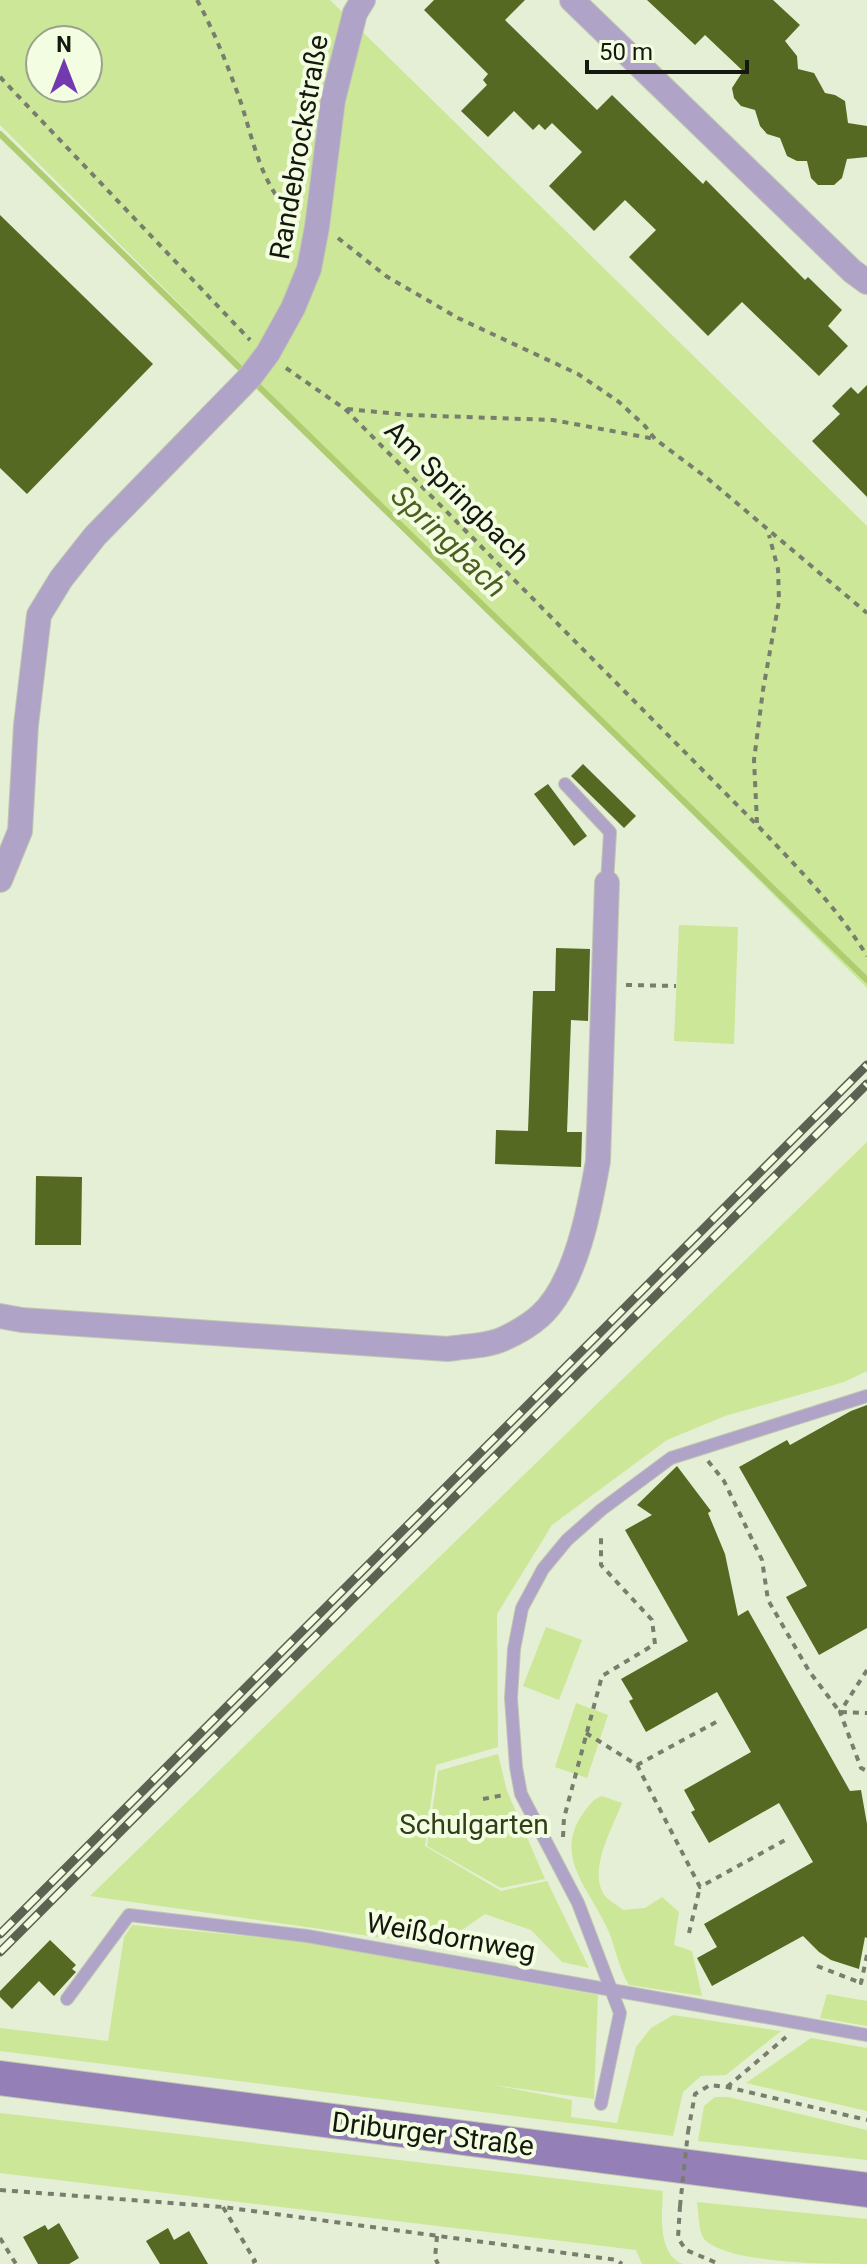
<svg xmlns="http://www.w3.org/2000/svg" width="867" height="2264" font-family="Roboto,sans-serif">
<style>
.green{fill:#cce798;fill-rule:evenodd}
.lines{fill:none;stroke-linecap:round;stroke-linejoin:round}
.stream{stroke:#afcc70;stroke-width:6}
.building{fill:#556923}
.service-casing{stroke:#c0c8b1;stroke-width:14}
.minor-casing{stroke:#c0c8b1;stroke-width:26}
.secondary-casing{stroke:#c0c8b1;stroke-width:36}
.path{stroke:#787e6d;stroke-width:4;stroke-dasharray:6 6;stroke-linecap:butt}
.service{stroke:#b0a3c8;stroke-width:12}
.minor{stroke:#b0a3c8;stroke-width:24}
.secondary{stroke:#947fb6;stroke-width:34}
.rail-casing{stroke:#5c6152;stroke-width:9}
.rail{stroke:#f3fde2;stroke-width:6;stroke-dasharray:18;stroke-linecap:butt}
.path-bridge{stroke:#787e6d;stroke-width:4;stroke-dasharray:6 6;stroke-linecap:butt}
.labels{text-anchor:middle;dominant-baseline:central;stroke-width:8;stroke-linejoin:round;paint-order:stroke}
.street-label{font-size:28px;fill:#15180f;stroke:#f3fde2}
.park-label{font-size:28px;fill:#323e18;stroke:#f3fde2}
.water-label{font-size:30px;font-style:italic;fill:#4d5f1f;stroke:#f3fde2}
</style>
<rect width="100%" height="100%" fill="#e5efd5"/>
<g class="green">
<path d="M0 0H330L867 526V988L0 125ZM40 40H88V88H40Z"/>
<polygon points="679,925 738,927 734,1044 674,1041"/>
<polygon points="867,1142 867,1371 844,1382 725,1416 667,1440 552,1525 497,1614 498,1747 436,1765 425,1846 501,1891 547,1881 589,1968 562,1962 531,1930 485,1914 439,1946 90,1896"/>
<polygon points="546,1627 582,1640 559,1700 523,1686"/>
<polygon points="576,1703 608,1715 587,1778 555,1767"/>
<polygon points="498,1754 507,1791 545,1879 501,1888 427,1846 438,1771"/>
<path d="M602 1796 622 1803C613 1827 589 1867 603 1893 606 1899 617 1905 623 1910L645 1908 662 1897 679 1912 674 1945 692 1951 702 1996 629 1985C619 1969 616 1950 609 1932 592 1891 551 1857 584 1812 590 1804 593 1799 602 1796Z"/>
<polygon points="132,1925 306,1942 598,1995 594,2099 493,2085 572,2100 571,2117 617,2123 636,2047 651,2028 673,2015 781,2031 726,2075 701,2076 683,2092 673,2136 0,2051 0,2028 108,2041 124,1937"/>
<polygon points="827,1994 867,2001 867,2026 820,2018"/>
<polygon points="811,2038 867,2048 867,2111 746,2083"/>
<polygon points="715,2097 728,2097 867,2130 867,2160 698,2141 704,2106"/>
<path d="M0 2113 663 2191C662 2213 657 2254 683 2264H642L636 2250 0 2173Z"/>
<path d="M697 2202 867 2219V2264C829 2264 728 2264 704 2239 698 2230 699 2213 697 2202Z"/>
</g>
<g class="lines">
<g class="stream">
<polyline points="0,134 246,374"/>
<polyline points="254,382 867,980"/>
</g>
</g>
<g class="building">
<polygon points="434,0 525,0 505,20 597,110 612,95 703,184 706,180 805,280 808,277 842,310 828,326 848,346 819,376 742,302 708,336 629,257 656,230 625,200 594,231 549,186 582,152 552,123 545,130 539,124 533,130 514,111 488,137 461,111 487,85 483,80 488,74 424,10"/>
<polygon points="647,0 773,0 800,25 785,41 797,56 798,69 814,73 825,93 835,95 845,101 848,123 867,126 867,157 847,159 842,178 834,185 818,185 811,178 807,161 797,161 787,156 780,138 767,134 760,126 755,110 741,106 734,98 732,88 743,71 705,35 695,45"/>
<polygon points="0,215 153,364 27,494 0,468"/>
<polygon points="867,385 867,497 812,441 840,414 832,406 851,387 858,394"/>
<polygon points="583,764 636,816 624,828 571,776"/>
<polygon points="548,784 587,836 574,846 534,794"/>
<polygon points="556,948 590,949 588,1021 571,1020 567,1132 582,1132 581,1167 495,1164 496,1130 528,1131 533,991 555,991"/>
<polygon points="36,1176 82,1177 81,1245 35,1245"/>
<polygon points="867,1405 867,1628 819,1655 786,1597 807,1586 739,1467 787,1440 790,1445 851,1411"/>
<polygon points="677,1466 711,1511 708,1513 725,1554 738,1616 748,1610 850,1791 861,1790 867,1824 867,1938 865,1937 859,1969 831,1960 819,1952 803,1936 712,1986 697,1958 717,1947 704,1924 813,1862 779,1803 709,1843 691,1812 695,1810 684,1790 751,1752 717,1692 646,1732 629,1701 633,1699 621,1679 688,1641 625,1530 652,1515 637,1505"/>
<polygon points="50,1940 76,1965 72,1969 76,1972 54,1996 39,1981 12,2009 0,1997 0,1991"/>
<polygon points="59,2223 79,2258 69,2264 38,2264 23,2237 45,2225 48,2230"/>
<polygon points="168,2228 174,2240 189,2231 208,2264 160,2264 146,2241"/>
</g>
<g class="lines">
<g class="service-casing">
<g id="service">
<polyline points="565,784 610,832 607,883"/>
<polyline points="67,1999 129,1915 307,1936 867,2035"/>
<polyline points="601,2104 620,2013 578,1903 521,1794 516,1767 511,1698 514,1649 522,1608 543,1569 567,1540 601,1510 671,1458 867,1396"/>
</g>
</g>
<g class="minor-casing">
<g id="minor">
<polyline points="572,0 852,271 867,282"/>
<polyline points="0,880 20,831 26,725 39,615 61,579 95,536 250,377 268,353 293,308 309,269 317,227 333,100 355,13 363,0"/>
<path d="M0 1316 22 1320 448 1349C465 1346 488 1346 503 1339 514 1334 530 1325 540 1316 576 1284 590 1207 598 1161L607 883"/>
</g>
</g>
<g class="secondary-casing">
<polyline id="secondary" points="0,2078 867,2190"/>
</g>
<g class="path">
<path d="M197 0C214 31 227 64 239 97 253 137 261 192 298 218"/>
<polyline points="0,77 250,340"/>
<polyline points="338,238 386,276 458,318 578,374 619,402 645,426 655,439 707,478 867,613"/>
<path d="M286 368 345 409 757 825C796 866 837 907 867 956"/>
<polyline points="347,409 408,415 553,420 655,439"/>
<polyline points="757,823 754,760 763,690 779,601 778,569 769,535"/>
<polyline points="626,985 676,986"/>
<polyline points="708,1461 724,1481 762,1560 768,1600 809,1671 840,1712 867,1713"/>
<polyline points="867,1670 840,1712 861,1768 867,1771"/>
<polyline points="586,1733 637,1765 700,1887 787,1839"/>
<polyline points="637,1765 718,1721"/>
<polyline points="483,1799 504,1795"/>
<polyline points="563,1837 564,1818 602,1676 655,1644 652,1620 601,1565 601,1533"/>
<polyline points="689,1933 700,1887"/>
<polyline points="867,1955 861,1983 867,1983"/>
<polyline points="817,1966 861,1983"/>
<polyline points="727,2087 786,2037"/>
<polyline points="688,2132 695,2094 710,2085 727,2087 867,2120"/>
<polyline points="0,2190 223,2207 617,2260 622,2264"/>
<polyline points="680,2206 678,2238 686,2250 719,2264"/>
<polyline points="223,2207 255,2261 248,2264"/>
<polyline points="437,2236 435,2258 438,2264"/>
<polyline points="0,2238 16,2264"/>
</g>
<use href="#service" class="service"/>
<use href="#minor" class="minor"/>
<use href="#secondary" class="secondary"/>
<g class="rail-casing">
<g id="rail">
<polyline points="0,1934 867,1065"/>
<polyline points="0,1952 867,1084"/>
</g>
</g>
<use href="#rail" class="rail"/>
<polyline class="path-bridge" points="680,2206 688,2132"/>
</g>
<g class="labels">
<g class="street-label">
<text transform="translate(299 147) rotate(-80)">Randebrockstraße</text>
<text transform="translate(457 493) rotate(45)">Am Springbach</text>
<text transform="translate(451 1937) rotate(10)">Weißdornweg</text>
<text transform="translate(433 2134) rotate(7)">Driburger Straße</text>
</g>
<g class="park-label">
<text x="474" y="1824">Schulgarten</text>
</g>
<g class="water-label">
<text transform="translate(449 541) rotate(44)">Springbach</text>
</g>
</g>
<g transform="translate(64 64)"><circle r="38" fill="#f3fde2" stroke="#9aa18e" stroke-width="2"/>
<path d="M0-6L14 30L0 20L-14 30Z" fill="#733ab0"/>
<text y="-12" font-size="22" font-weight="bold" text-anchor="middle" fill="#15180f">N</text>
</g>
<path d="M587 60v12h160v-12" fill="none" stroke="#15180f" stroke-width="4"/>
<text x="599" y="60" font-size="24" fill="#15180f" stroke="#f3fde2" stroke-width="6" paint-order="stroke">50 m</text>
</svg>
